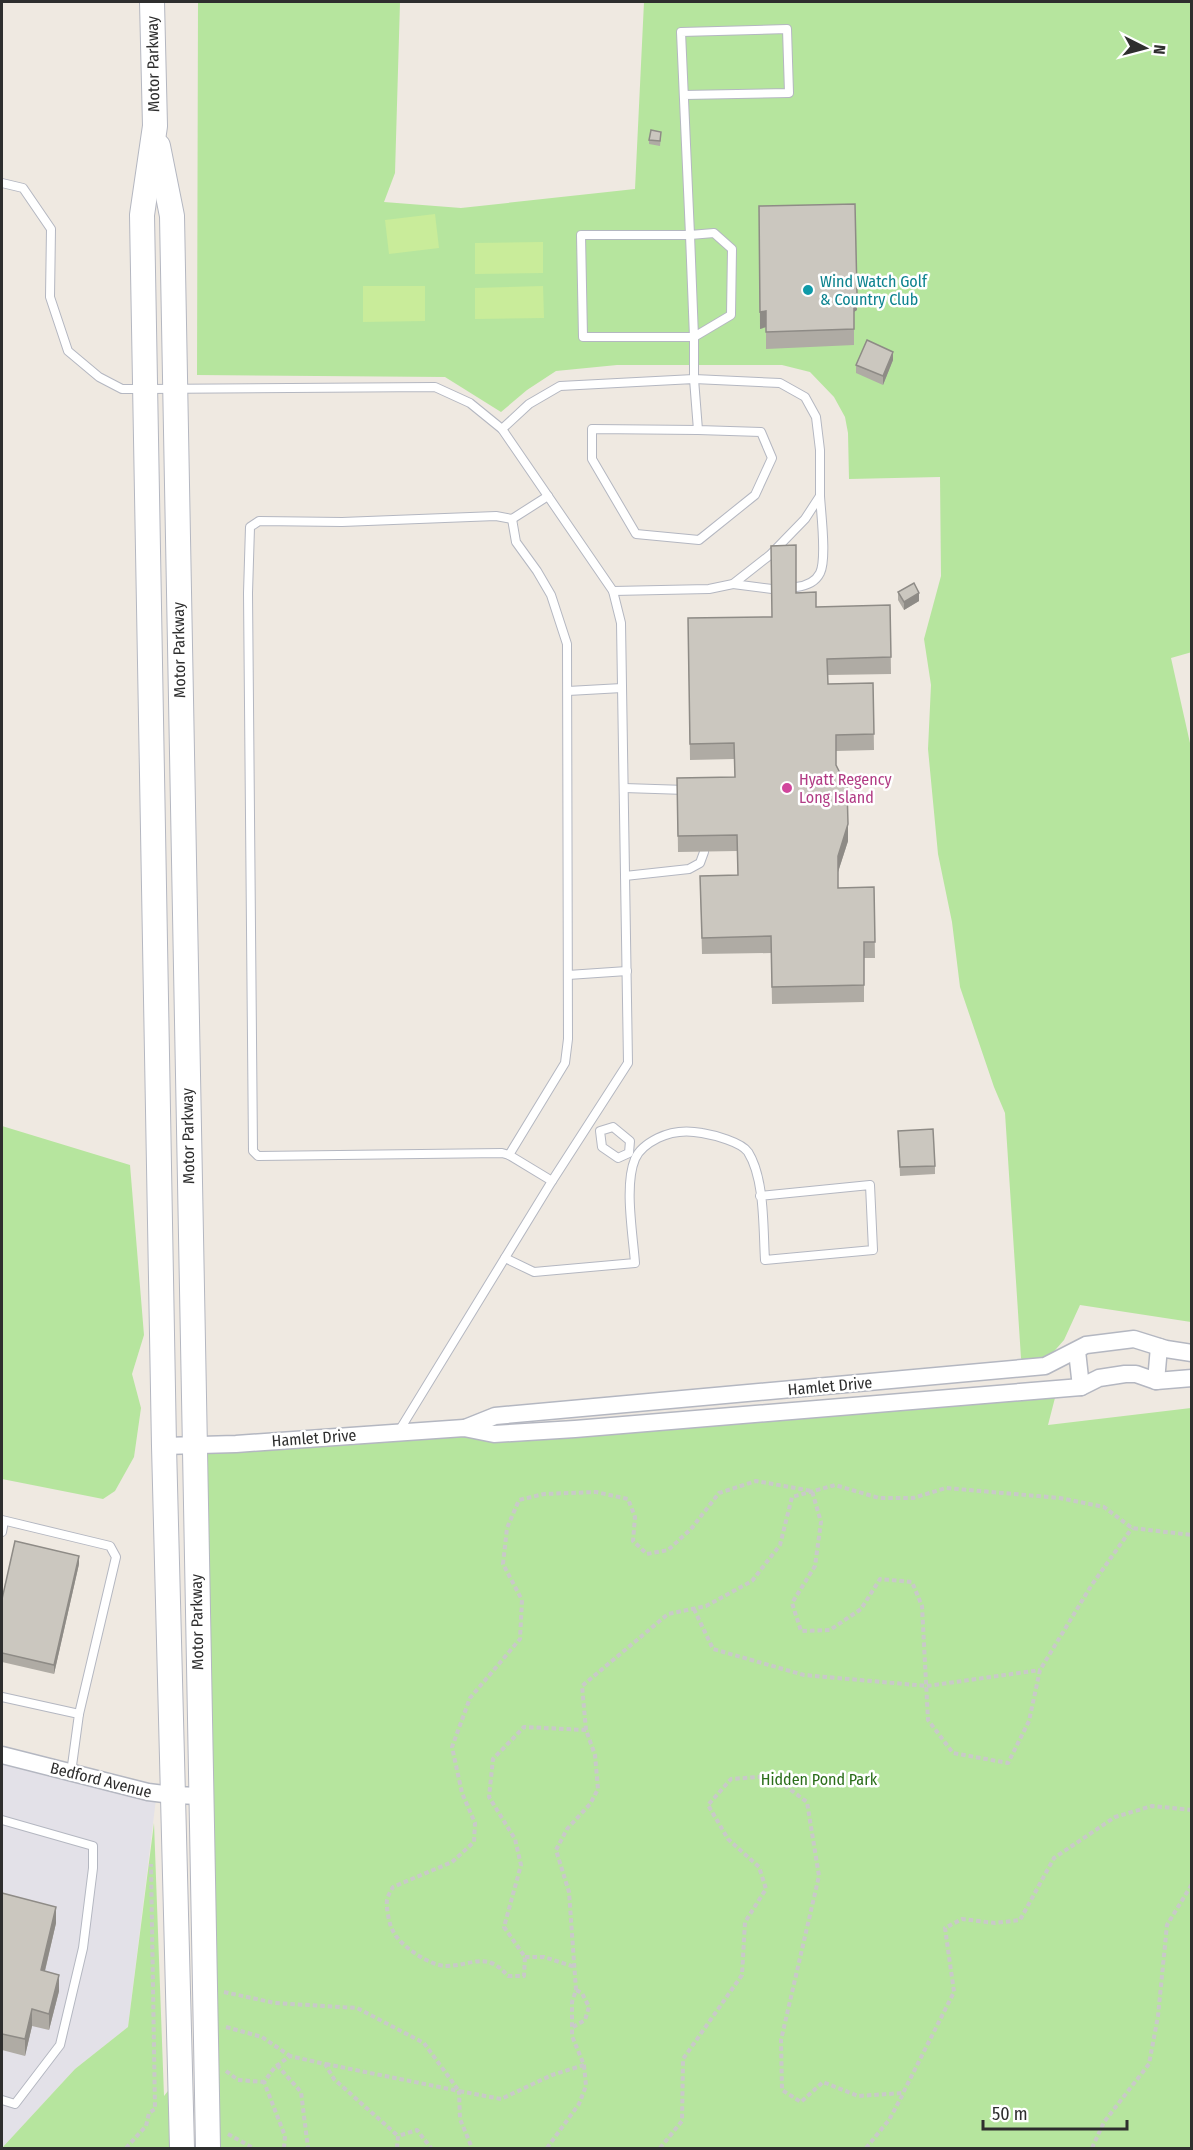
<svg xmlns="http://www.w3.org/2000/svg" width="1193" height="2150" font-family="'Fira Sans Condensed',sans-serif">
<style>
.industrial{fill:#e3e1e8}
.green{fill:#b6e59e}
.pitch{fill:#c9ec9a}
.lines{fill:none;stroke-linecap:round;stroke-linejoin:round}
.service-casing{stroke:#b4b7c1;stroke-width:10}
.minor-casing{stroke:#b4b7c1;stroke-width:19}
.secondary-casing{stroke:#b4b7c1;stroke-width:26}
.path{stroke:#c9c9c9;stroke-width:4;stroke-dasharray:4.5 3;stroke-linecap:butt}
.service{stroke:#fff;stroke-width:8}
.minor{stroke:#fff;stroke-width:16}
.secondary{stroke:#fff;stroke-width:24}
.wall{fill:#afaba4}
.shaded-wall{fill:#8e8b86}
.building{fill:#cbc7bf;stroke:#8e8b86;stroke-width:1.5}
.culture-dot{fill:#0f9aa8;stroke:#fff;stroke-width:2}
.hotel-dot{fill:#d1479c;stroke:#fff;stroke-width:2}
.labels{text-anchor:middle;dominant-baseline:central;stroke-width:5;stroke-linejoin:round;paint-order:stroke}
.street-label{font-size:16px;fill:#2e2e2e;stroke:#fff}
.culture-label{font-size:16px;fill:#0d838f;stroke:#fff;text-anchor:start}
.hotel-label{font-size:16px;fill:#b23c85;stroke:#fff;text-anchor:start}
.park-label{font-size:16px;fill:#2c6e1b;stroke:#fff}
</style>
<rect width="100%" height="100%" fill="#efe9e1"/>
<polygon class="industrial" points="2,1761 156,1799 128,2027 75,2069 2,2148"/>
<g class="green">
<polygon points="198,2 400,2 395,173 384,202 461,208 635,189 644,2 1191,2 1192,652 1171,658 1192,752 1191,1322 1080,1305 1064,1340 1035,1373 1024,1364 1021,1358 1005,1113 994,1087 960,987 952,922 938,854 928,749 931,685 924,639 941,576 940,477 849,479 848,433 845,417 834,397 810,372 782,365 617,365 556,371 527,390 501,412 445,377 197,375"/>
<polygon points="2,1126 130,1165 144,1335 132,1374 141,1408 134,1457 115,1491 103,1499 2,1479"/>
<polygon points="1057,1390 1048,1425 1191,1408 1191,2148 208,2148 194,1446 461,1432"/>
<polygon points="154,1823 164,2096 172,2086 182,2148 2,2148 75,2069 128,2027"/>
</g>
<g class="pitch">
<polygon points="435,214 439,248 389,254 385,220"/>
<polygon points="543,242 543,273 475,274 475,243"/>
<polygon points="363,286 425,286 425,321 363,322"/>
<polygon points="543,286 544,318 475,319 475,288"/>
</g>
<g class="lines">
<g class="service-casing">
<g id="service">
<polyline points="2,183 23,188 51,229 50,297 68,351 99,377 122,389 145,389 435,387 470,403 502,429 613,591 621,623 628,1063 552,1181 399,1431"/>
<polyline points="502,429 529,404 560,386 694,379 698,430 592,429 592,459 636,534 699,540 755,495 772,458 761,432 698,430"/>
<polyline points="548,496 512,519 496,516 342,522 259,521 250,527 248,593 253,1151 258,1156 502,1153 509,1155 552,1181"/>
<polyline points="733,584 772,589"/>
<path d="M796 587C805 586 815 583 820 573 827 559 821 514 820 496"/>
<polyline points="613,591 709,589 733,584 770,555 805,519 820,496 820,450 816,417 805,397 780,383 694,379 694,337 731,315 732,249 714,233 690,235 694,337 583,337 581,235 690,235 681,32 787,29 789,93 684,95"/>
<polyline points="568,691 622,688"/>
<polyline points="624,788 686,790"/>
<polyline points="625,876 689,869 700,863 704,852"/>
<polyline points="568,975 627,971"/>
<polygon points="613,1127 630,1141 629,1153 618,1158 602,1147 600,1131"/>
<polyline points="509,1155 565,1063 568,1039 567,644 551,595 537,571 516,542 512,519"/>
<path d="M505 1258 534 1272 635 1263C633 1235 624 1185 635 1159 639 1149 648 1143 658 1138 672 1131 687 1130 702 1133 714 1135 741 1142 748 1152 765 1179 763 1228 765 1260L873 1250 870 1185 760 1196"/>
<polyline points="2,1520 110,1546 116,1557 79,1714"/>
<polyline points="2,1532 4,1521"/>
<polyline points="2,1697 79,1714 71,1773"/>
<polyline points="2,1820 93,1846 93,1868 83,1948 60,2045 15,2104 2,2100"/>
</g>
</g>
<g class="minor-casing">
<g id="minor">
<polyline points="1077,1351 1081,1387"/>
<polyline points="1156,1381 1159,1347"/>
<polyline points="465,1428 495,1416 1045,1366 1086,1345 1134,1339 1166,1349 1192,1353"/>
<polyline points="164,1446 236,1444 464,1428 494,1434 575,1429 1081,1387 1099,1378 1125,1374 1136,1374 1156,1381 1192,1378"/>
<polyline points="2,1755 148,1792 172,1795 201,1796"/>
</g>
</g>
<g class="secondary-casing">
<g id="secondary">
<polyline points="152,2 155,126 142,215 164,1446 182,2148"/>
<polyline points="158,146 172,216 208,2148"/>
</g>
</g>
<g class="path">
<polyline points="694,1609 713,1649 804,1675 927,1686 1040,1670"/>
<path d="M586 1730 524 1727 493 1759 489 1797 515 1839 521 1865 504 1927 525 1957 524 1976H508C485 1950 473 1966 445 1966 429 1965 400 1946 393 1931 389 1925 386 1906 387 1900 388 1895 391 1891 393 1887L452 1862 474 1842 475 1823 462 1793 452 1747 470 1698 520 1639 522 1600 503 1564 507 1528 519 1500 544 1494 596 1492 628 1499 635 1517 633 1541 647 1554 668 1550 691 1529 719 1493 756 1481 812 1491 821 1522 815 1566 792 1603 801 1631 830 1630 861 1609 880 1579 912 1582 922 1606 928 1720 953 1753 1008 1763 1029 1721 1040 1670 1091 1586 1132 1528"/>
<polyline points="525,1957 544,1957 575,1967"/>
<polyline points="224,1992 275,2003 357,2008 424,2043 459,2091 501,2099 552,2075 584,2065 572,2036 572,2002 576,1990 569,1892 556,1850 567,1829 590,1804 598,1789 595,1755 586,1730 582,1686 668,1614 706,1606 752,1581 780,1545 792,1497 835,1485 879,1498 913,1498 946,1488 1060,1498 1104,1507 1132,1528 1192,1535"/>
<polyline points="226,2027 262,2037 290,2056"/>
<polyline points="573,2027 585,2020 589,2007 582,1993 576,1990"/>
<polyline points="326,2064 459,2091 460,2119 472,2148"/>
<polyline points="277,2065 301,2092 308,2148"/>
<polyline points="226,2071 238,2080 264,2082"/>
<polyline points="228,2134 253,2148"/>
<polyline points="126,2148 146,2126 149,2113 155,2109 151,1864"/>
<polyline points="284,2148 285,2136 264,2082 275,2067 290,2056 325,2064 334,2079 398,2136"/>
<polyline points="397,2148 398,2136 417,2130 431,2148"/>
<polyline points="547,2148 579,2104 586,2086 584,2065"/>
<polyline points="660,2148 682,2121 683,2059 742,1975 745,1922 766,1889 759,1867 728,1839 708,1805 731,1779 772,1776 807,1802 819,1876 781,2040 782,2090 801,2102 823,2082 858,2096 903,2093 954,1992 945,1928 962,1919 995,1923 1020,1920 1054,1858 1115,1817 1152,1806 1192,1810"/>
<polyline points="866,2148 889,2120 903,2094"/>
<polyline points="1092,2148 1104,2122 1149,2064 1158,2016 1167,1925 1192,1884"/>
</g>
<use href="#service" class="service"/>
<use href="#minor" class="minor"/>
<use href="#secondary" class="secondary"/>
</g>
<g class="wall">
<polygon points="661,136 660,146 649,144 649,140"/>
<polygon points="759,206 857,310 854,311 854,345 766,349 766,327 760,329"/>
<polygon points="893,360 883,385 856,373 856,365"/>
<polygon points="898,592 919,601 904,610 898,600"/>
<polygon points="796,593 816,607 890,605 891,674 828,675 828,684 873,683 874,750 836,751 836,765 848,841 838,872 838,888 874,887 875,958 864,958 864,1002 772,1004 771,953 702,954 700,876 738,875 737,851 678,852 677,778 735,777 734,759 690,760 688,618 772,617"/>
<polygon points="898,1131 935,1166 935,1174 900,1176"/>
<polygon points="79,1564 54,1674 2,1662 2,1599"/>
<polygon points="2,1893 56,1923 45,1971 59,1991 49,2030 32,2026 25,2056 2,2050"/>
</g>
<g class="shaded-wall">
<polygon points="857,294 857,310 854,312 854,295"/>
<polygon points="766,311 766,327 760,329 760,312"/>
<polygon points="893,352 893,360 883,385 883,376"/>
<polygon points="919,593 919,601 904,610 904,602"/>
<polygon points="848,824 848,841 838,872 838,856"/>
<polygon points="79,1556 79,1564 54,1674 54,1665"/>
<polygon points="56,1907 56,1923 41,1987 41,1970"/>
<polygon points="59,1975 59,1991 49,2030 49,2014"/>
<polygon points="32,2009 32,2026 25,2056 25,2039"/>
</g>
<g class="building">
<polygon points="651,130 661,132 660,141 649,140"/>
<polygon points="855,204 857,294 854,295 854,329 766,332 766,311 760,312 759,206"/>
<polygon points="867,340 893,352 883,376 856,365"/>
<polygon points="796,545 796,593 816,592 816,607 890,605 891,657 827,659 828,684 873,683 874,734 836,735 836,765 847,787 848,824 838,856 838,888 874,887 875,942 864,942 864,985 772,987 771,936 702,938 700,876 738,875 737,835 678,836 677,778 735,777 734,743 690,744 688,618 772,617 771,546"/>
<polygon points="914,583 919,593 904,602 898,592"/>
<polygon points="933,1129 935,1166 900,1167 898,1131"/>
<polygon points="15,1541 79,1556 54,1665 2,1653 2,1599"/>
<polygon points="2,1893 56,1907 41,1970 59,1975 49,2014 32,2009 25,2039 2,2034"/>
</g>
<circle class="culture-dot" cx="808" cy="290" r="6"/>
<circle class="hotel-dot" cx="787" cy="788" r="6"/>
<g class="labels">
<g class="street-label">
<text transform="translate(153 64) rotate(-91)">Motor Parkway</text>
<text transform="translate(179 650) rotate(-91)">Motor Parkway</text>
<text transform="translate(188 1136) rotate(-91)">Motor Parkway</text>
<text transform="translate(830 1386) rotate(-5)">Hamlet Drive</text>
<text transform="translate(314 1438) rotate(-4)">Hamlet Drive</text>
<text transform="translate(197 1622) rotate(-91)">Motor Parkway</text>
<text transform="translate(101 1780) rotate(14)">Bedford Avenue</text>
</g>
<g class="culture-label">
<text x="820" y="281">Wind Watch Golf<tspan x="820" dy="18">&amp; Country Club</tspan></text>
</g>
<g class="hotel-label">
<text x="799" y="779">Hyatt Regency<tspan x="799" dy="18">Long Island</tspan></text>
</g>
<g class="park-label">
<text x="819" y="1779">Hidden Pond Park</text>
</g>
</g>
<rect width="1193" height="2150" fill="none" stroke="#2e2e2e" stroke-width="6"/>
<g transform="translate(1145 48) rotate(96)" stroke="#ffffff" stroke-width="4.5" paint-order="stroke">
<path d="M0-4.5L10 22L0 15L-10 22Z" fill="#2e2e2e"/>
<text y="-9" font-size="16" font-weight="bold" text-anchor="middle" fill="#2e2e2e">N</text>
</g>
<path d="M983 2120v9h144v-9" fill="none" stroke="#2e2e2e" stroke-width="3"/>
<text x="992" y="2120" font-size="18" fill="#2e2e2e" stroke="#ffffff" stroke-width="4.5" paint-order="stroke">50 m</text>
</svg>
